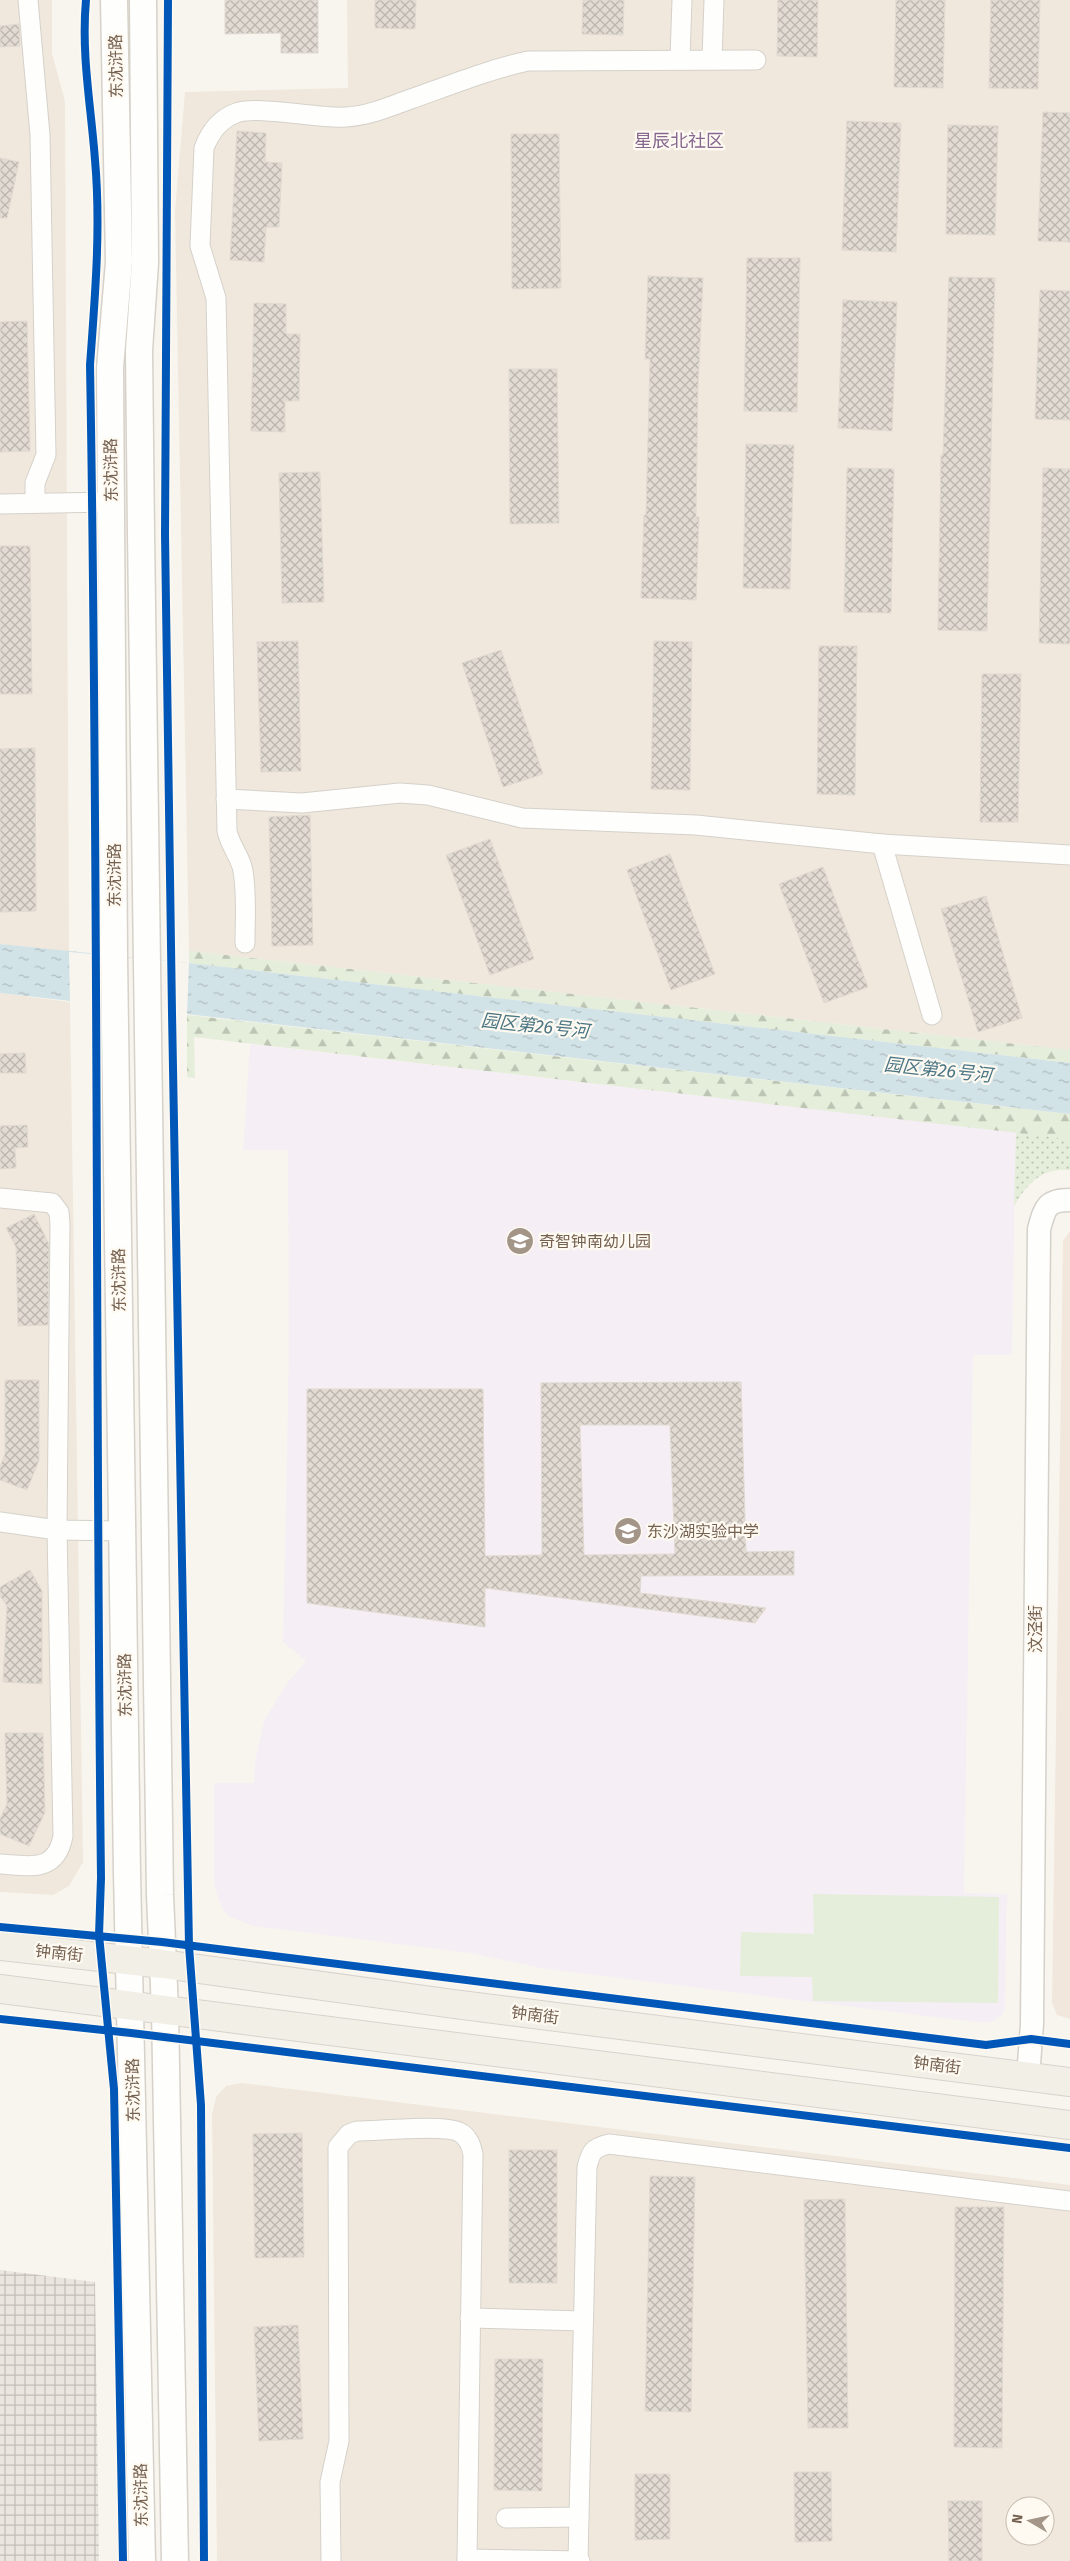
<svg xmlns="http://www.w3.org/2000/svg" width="1070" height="2561" font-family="'Fira Sans','Noto Sans SC',sans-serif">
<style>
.residential{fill:#f0e8dd;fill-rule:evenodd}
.commercial{fill:#f1e7dd}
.industrial{fill:url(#industrial-grid)}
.education{fill:#f5eef4}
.grass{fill:url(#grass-dots)}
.forest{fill:url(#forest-firs)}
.park{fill:#e4eeda}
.water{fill:url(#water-ripples)}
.pier{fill:#f8f5ee}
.building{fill:url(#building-cross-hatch);stroke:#e0dad1;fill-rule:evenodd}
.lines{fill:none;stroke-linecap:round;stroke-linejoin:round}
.minor-casing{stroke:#d5d1ca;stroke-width:21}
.tertiary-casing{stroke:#d5d1ca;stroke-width:25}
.secondary-casing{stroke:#d6d1c9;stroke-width:29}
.primary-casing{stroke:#d9d2cc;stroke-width:30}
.minor{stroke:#fefefc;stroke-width:19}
.tertiary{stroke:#fefefc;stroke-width:22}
.secondary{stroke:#fefefc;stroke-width:26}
.primary{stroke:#f2efe7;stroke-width:28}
.cycleway-casing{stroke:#fefaf2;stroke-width:11}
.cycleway{stroke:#0057b8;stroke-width:8}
.labels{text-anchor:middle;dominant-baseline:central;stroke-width:4.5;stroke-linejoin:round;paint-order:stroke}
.street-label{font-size:16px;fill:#756150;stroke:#fefaf2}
.poi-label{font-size:16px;fill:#756150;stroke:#fefaf2;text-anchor:start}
.neighbourhood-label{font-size:18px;fill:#876890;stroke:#fefaf2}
.water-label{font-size:18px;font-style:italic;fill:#4b7685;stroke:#fefaf2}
</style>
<defs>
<pattern id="industrial-grid" width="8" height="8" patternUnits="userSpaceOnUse" patternTransform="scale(1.25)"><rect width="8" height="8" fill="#eae6df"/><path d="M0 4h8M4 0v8" fill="none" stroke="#c2beb7"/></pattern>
<pattern id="grass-dots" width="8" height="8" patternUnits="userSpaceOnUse" patternTransform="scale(1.25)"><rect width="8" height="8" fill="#e4eeda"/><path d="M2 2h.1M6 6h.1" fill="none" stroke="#bdc4b3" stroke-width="1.8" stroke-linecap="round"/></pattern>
<pattern id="forest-firs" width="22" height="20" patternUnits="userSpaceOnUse" patternTransform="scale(1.25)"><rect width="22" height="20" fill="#e4eeda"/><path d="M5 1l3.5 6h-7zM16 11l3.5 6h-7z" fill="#bdc4b3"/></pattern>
<pattern id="water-ripples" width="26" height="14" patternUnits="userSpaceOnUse" patternTransform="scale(1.25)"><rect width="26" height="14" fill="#d2e3e7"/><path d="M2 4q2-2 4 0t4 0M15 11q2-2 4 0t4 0" fill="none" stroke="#afbbbe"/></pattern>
<pattern id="building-cross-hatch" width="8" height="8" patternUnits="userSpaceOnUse" patternTransform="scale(1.25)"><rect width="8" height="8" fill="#e2dbd4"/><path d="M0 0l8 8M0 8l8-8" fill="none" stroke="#bcb5ae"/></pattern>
</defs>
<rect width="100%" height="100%" fill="#f8f5ee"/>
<g class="residential">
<polygon points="0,0 52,0 52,54 65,101 69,952 0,944"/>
<polygon points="347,0 1070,0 1070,1050 189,951 175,211 185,92 348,88"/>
<polygon points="0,993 70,1002 83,1862 69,1886 53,1895 0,1892"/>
<path d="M241 2083 1070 2185V2561H217L212 2115 216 2097 226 2086ZM1015 2506H1045V2536H1015Z"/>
</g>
<polygon class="commercial" points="1070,1231 1070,2019 1057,2015 1052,2003 1063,1241"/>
<polygon class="industrial" points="0,2270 95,2282 99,2561 0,2561"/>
<polygon class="education" points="250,1044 1016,1132 1012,1355 973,1355 964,1893 1007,1894 1005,2009 1001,2016 993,2021 984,2023 546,1969 470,1953 253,1926 228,1916 221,1906 214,1885 214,1783 254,1783 255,1762 264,1721 285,1686 306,1661 283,1642 289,1350 288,1150 243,1150"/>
<path class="grass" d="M1016 1132 1070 1139V1170C1042 1167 1026 1184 1014 1207Z"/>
<g class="forest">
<polygon points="189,951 1070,1050 1070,1063 189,963"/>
<polygon points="187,1015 1070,1114 1070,1139 194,1037 195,1078 187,1077"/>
</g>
<polygon class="park" points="813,1894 999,1897 998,2003 813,2001 812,1977 740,1976 741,1932 814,1934"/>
<polygon class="water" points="0,944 189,963 1070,1063 1070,1114 0,993"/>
<polygon class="pier" points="69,952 189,963 187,1015 70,1002"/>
<g class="building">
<polygon points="225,0 318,0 318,53 281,53 281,33 225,34"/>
<polygon points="375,0 416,0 415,29 375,28"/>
<polygon points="583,0 624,0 623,35 582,34"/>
<polygon points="778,0 818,0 817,57 777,56"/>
<polygon points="896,0 945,0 943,88 894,87"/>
<polygon points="991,0 1040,0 1038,89 989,88"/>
<polygon points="19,24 20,46 0,47 0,26"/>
<polygon points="1043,112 1070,113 1070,242 1038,241"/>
<polygon points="847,121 901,123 896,252 842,250"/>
<polygon points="948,125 998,126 995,235 946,234"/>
<polygon points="237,131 266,133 265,162 282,163 279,227 266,227 264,262 230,260"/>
<polygon points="511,134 559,134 561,288 512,289"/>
<polygon points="0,158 19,162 7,218 0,218"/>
<polygon points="747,258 800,258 797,412 744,411"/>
<polygon points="648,276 703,278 698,387 696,517 699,517 696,600 641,598 644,515 646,515 650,359 645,359"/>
<polygon points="949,277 995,278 987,631 938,630 941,455 943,455"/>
<polygon points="1040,290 1070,291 1070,420 1035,419"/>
<polygon points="843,300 897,302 892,431 838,428"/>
<polygon points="254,303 286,304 286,334 300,334 299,401 285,401 285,432 251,431"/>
<polygon points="27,321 30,451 0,452 0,322"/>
<polygon points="509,369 557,369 559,523 510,524"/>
<polygon points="746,444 794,445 790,589 743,588"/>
<polygon points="847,468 894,469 891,613 844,612"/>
<polygon points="1043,468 1070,469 1070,644 1039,643"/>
<polygon points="320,472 324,602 282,603 279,473"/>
<polygon points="0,546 30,546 32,694 0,694"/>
<polygon points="298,641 301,771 261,772 257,642"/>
<polygon points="654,641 692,642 690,790 651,789"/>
<polygon points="819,646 857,646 855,795 817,794"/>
<polygon points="501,650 543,774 503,787 462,663"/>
<polygon points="982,674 1021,674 1018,822 980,822"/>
<polygon points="35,748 36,911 0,912 0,749"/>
<polygon points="310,815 313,945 272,946 269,817"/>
<polygon points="490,839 534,959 490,975 446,855"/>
<polygon points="670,854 715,974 671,990 627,870"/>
<polygon points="823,867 868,987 824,1003 779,884"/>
<polygon points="986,896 1022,1018 978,1032 941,909"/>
<polygon points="25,1053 26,1073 0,1073 0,1054"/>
<polygon points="27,1125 28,1147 15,1148 16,1168 0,1169 0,1126"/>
<polygon points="34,1214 49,1244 48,1325 18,1326 16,1247 6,1228"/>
<polygon points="5,1380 39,1380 39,1460 27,1490 0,1480 0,1467 5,1454"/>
<path d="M741 1382 746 1552 794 1551V1575L641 1576 640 1593 766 1608 755 1623 485 1588V1627L307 1603V1389H483L485 1556 542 1555 541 1383ZM580 1425H670L675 1554 584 1555Z"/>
<polygon points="30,1570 42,1591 42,1684 3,1682 7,1606 0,1596 0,1587"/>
<polygon points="5,1733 43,1733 45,1812 29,1846 0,1834 0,1819 7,1804"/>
<polygon points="302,2133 304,2257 255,2258 253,2134"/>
<rect x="509" y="2150" width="48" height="133"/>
<polygon points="650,2176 695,2177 691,2412 645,2411"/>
<polygon points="845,2199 848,2428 808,2428 804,2200"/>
<polygon points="955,2207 1004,2207 1002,2448 954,2447"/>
<polygon points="298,2325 303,2439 259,2441 254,2327"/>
<polygon points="495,2359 543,2359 542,2491 494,2490"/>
<polygon points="794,2472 831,2472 832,2541 795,2542"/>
<polygon points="635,2474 670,2474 670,2539 635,2540"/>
<polygon points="948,2501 982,2501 982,2561 949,2561"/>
</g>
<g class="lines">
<g class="minor-casing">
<g id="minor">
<polyline points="28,0 40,135 46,455 35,483 35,503"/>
<polyline points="680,59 682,0"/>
<polyline points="712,60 714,0"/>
<polyline points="0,504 111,502"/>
<polyline points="226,799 302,803 400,793 428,795 522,818 696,825 882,844 1070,855"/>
<polyline points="882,844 932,1015"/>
<path d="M245 943C245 920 247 894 243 871 241 857 230 846 227 831L216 298 200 246 204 148C210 132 220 119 236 113 257 105 319 119 346 117 368 116 388 107 408 100 448 86 487 70 528 61L756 60"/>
<path d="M0 1198 52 1203 59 1212 60 1224 57 1530 63 1836C56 1873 30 1866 0 1864"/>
<polyline points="0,1522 57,1530 123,1531"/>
<polyline points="470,2318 583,2321"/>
<polyline points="506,2518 579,2517"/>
<polyline points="467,2559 580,2561"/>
<path d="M331 2561 330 2482 339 2441 338 2147 349 2134 357 2131C378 2131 443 2124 459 2132 468 2136 471 2145 473 2154L467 2561"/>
<path d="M578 2561 587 2167C591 2151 593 2148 609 2144L1070 2201"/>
</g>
</g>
<g class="tertiary-casing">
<path id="tertiary" d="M1028 2077 1032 2024 1039 1229C1045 1208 1046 1200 1070 1200"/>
</g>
<g class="secondary-casing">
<g id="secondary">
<polyline points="114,0 119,262 110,368 114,956 127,1873 142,2561"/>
<polyline points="143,0 145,263 139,350 141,534 160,1895 165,2010 175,2561"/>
</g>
</g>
<g class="primary-casing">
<g id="primary">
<polyline points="0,1946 163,1964 454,2004 1070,2082"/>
<polyline points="0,1989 1070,2125"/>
</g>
</g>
<use href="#minor" class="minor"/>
<use href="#tertiary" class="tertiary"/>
<use href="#secondary" class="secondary"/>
<use href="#primary" class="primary"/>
<g class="cycleway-casing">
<g id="cycleway">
<path d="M86 0C81 54 91 106 95 160 101 228 95 297 90 365 99 870 95 1374 101 1878L99 1935 114 2089 123 2561"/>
<polyline points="168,0 165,535 172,1013 189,1946 201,2105 204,2561"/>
<polyline points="0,1927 162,1942 986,2045 1031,2039 1070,2044"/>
<polyline points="0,2019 131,2033 1070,2148"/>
</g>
</g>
<use href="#cycleway" class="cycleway"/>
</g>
<defs>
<g id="school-disc" transform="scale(1.4375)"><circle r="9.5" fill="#a39587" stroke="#fefaf2"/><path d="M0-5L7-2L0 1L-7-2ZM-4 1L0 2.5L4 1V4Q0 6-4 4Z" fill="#fff"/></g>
</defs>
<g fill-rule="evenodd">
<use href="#school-disc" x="520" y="1241"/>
<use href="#school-disc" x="628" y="1531"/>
</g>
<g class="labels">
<g class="street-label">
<text transform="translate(116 66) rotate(-91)">东沈浒路</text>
<text transform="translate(111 470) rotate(-91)">东沈浒路</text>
<text transform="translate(114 875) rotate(-90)">东沈浒路</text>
<text transform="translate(119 1280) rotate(-91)">东沈浒路</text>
<text transform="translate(1035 1629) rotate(-90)">汶泾街</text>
<text transform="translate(125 1685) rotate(-91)">东沈浒路</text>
<text transform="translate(59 1953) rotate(6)">钟南街</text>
<text transform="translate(535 2015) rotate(7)">钟南街</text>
<text transform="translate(937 2065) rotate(7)">钟南街</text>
<text transform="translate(133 2090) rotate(-91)">东沈浒路</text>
<text transform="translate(141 2495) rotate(-91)">东沈浒路</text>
</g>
<g class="poi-label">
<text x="539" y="1241">奇智钟南幼儿园</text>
<text x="647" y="1531">东沙湖实验中学</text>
</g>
<g class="neighbourhood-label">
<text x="679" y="141">星辰北社区</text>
</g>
<g class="water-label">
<text transform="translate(535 1026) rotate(6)">园区第26号河</text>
<text transform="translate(938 1070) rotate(6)">园区第26号河</text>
</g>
</g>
<g transform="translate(1030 2521) rotate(279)"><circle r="24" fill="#fefaf2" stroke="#c7bdb1"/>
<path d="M0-4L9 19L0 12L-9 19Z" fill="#a39587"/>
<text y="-8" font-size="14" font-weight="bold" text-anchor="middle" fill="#756150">N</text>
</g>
</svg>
